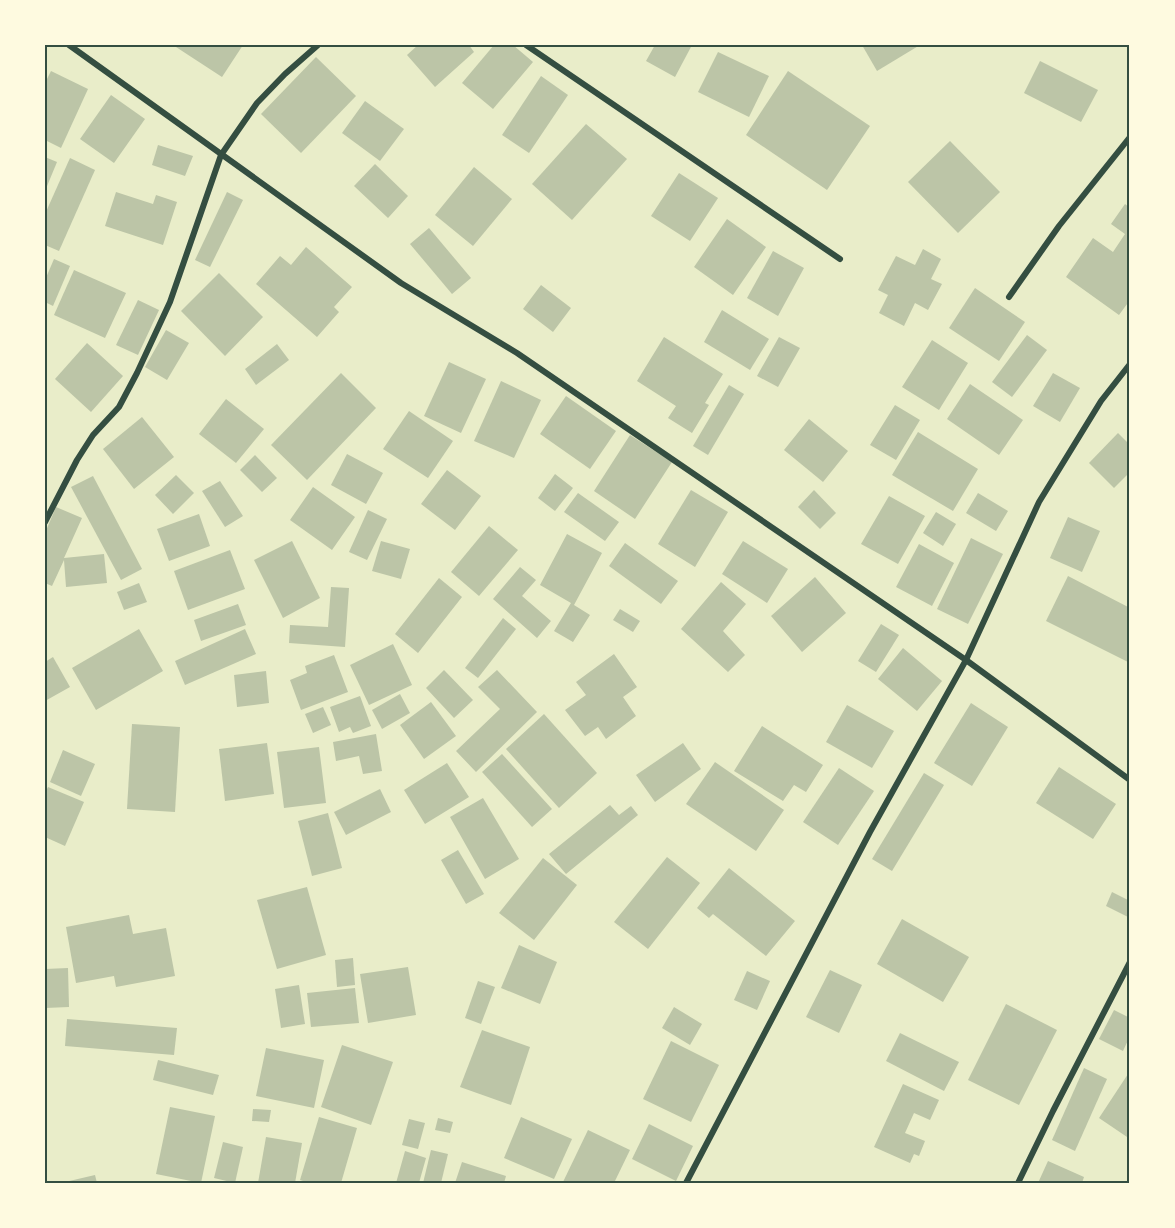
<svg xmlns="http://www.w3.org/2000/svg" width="1175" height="1228" font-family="'Archivo Narrow',sans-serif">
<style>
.building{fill:#bcc5a7}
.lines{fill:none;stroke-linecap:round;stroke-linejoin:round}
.minor{stroke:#344e41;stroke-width:6}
.neatline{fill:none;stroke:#344e41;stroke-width:2}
</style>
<rect width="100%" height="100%" fill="#e9edc9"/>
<g class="building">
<polygon points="178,45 243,45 222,77 176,47"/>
<polygon points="418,45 469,45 474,52 435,87 407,55"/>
<polygon points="494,45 513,45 533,62 493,109 462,83"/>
<polygon points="655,45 692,45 675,77 646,61"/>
<polygon points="862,45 920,45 877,71"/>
<polygon points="718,52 769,76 749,117 698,92"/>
<polygon points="316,57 356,96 301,153 261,114"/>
<polygon points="1040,61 1098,90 1081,122 1024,93"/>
<polygon points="51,71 88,89 61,148 45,140 45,83"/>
<polygon points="788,71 870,126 827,190 746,135"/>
<polygon points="541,76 568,95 529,153 502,135"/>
<polygon points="111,95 145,119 114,163 80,139"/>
<polygon points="365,101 404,129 380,161 342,133"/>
<polygon points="586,124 627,159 572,220 532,184"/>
<polygon points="950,141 1000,192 958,233 908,182"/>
<polygon points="158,145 193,156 185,176 152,165"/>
<polygon points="45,157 57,162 45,191"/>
<polygon points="70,158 95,170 59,251 45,245 45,214"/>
<polygon points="375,164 408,196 388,218 354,186"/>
<polygon points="474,167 512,199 473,246 435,215"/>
<polygon points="679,173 718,198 690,241 651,216"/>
<polygon points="116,192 153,204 156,195 177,202 163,245 105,226"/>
<polygon points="227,192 243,200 210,267 195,260"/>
<polygon points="1125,204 1130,208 1130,300 1119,315 1066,277 1093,238 1113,252 1125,234 1111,224"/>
<polygon points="727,219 766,247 733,295 694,267"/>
<polygon points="429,228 471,278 452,294 410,244"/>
<polygon points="306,247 352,287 334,307 339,312 317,337 256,284 280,256 291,265"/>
<polygon points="923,249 941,259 931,279 942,284 928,310 915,303 904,326 879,313 888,295 878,290 896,256 915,265"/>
<polygon points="773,251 804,268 778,316 747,298"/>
<polygon points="54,259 70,266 53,306 45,302 45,280"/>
<polygon points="74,270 126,293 105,338 54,315"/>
<polygon points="219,273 263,317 225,356 181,311"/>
<polygon points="541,285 571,308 553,332 523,309"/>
<polygon points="975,288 1025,322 999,361 949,328"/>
<polygon points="138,300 159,310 138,355 116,345"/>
<polygon points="722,310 769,339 750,370 704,342"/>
<polygon points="166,330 189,343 167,380 145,367"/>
<polygon points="1027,335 1047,350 1012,397 992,382"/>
<polygon points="664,337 723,374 705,403 709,405 692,433 668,418 676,406 637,381"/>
<polygon points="779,337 800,348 778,387 757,376"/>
<polygon points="932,340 968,363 939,410 902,387"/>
<polygon points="87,343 123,376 91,412 55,379"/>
<polygon points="277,344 289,360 256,385 245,369"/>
<polygon points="449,362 486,379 461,433 424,416"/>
<polygon points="341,373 376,408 307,480 271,445"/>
<polygon points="1053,373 1080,388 1060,422 1033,406"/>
<polygon points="501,381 541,400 514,458 474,441"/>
<polygon points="970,384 1023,420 999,455 947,419"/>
<polygon points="729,385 744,394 708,455 693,446"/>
<polygon points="566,396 616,431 590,469 540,434"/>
<polygon points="226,399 264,429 236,463 199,434"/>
<polygon points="895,405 920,420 896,460 870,445"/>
<polygon points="409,411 453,441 428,478 383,449"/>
<polygon points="142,417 174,457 134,489 103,449"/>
<polygon points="809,419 848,451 823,482 784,450"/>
<polygon points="918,432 978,469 953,511 892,475"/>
<polygon points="1118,433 1130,445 1130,472 1114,488 1089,463"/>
<polygon points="630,435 672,462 635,519 594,491"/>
<polygon points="347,454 383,473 366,504 331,485"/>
<polygon points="255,455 277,478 262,492 240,470"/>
<polygon points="447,470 481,496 455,530 421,504"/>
<polygon points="555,474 573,488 555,511 538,498"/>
<polygon points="176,475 194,493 173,514 155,495"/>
<polygon points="93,476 142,569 121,580 71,487"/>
<polygon points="220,481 243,516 225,527 202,491"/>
<polygon points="313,487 355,517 332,550 290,520"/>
<polygon points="691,490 728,512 695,567 658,544"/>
<polygon points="814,490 836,513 820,529 798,507"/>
<polygon points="578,493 619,522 605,541 564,512"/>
<polygon points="978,493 1008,511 996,531 966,513"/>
<polygon points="889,496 925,516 898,564 861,544"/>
<polygon points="56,507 82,518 64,558 104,554 107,583 66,587 64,560 52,586 45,583 45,533"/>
<polygon points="368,510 387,519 367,560 349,552"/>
<polygon points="936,512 956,524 943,546 923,533"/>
<polygon points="199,514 210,546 169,561 157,529"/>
<polygon points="1068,517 1100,531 1082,572 1050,558"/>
<polygon points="489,526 518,550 479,596 451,572"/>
<polygon points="567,534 602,553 574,605 590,615 573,642 554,631 571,603 540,585"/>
<polygon points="971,538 1003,554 968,624 937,609"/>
<polygon points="292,541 320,598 283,618 254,560"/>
<polygon points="381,541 410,549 401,579 372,571"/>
<polygon points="743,541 788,569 767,603 722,574"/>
<polygon points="625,543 678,581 661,604 609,566"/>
<polygon points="919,544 954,563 932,606 896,587"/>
<polygon points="230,550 245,589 188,610 174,571"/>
<polygon points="520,567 536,580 522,596 551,621 537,638 493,599"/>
<polygon points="1068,576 1130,608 1130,663 1046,621"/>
<polygon points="815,577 846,613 802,652 771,616"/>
<polygon points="439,578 462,597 418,653 395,634"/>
<polygon points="721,582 746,604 723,631 745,655 728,672 681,629"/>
<polygon points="139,583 147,602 124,610 117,592"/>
<polygon points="331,587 349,588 345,647 289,643 290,625 328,627"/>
<polygon points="238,604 246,625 201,641 194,620"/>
<polygon points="620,609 640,621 633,632 613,620"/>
<polygon points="503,618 516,629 478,678 465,668"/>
<polygon points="881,624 899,635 876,672 858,661"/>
<polygon points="139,629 163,671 96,710 72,668"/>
<polygon points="245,629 256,654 185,685 175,661"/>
<polygon points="393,644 412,685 369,705 350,665"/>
<polygon points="903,648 942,681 917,711 878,679"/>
<polygon points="614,654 637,687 623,697 636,716 606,739 598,727 585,736 565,710 586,695 576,682"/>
<polygon points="334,655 348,692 301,710 290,680 307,673 305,666"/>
<polygon points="53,657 70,687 45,701 45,662"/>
<polygon points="444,670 473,700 454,718 426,688"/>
<polygon points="497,670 537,712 476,772 456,751 500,709 478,687"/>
<polygon points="266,671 269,703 237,707 234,675"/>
<polygon points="400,694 410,713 382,729 372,710"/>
<polygon points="360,696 371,726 353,733 350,727 339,732 330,707"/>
<polygon points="431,702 456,736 424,759 400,725"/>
<polygon points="971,703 1008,727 972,786 934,763"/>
<polygon points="847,705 894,731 872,768 826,742"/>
<polygon points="323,707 331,725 313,733 305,714"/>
<polygon points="544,714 597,773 559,808 506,749"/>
<polygon points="132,724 180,727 175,812 127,809"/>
<polygon points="762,726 823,765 806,792 794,785 783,801 734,771"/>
<polygon points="376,734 382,771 363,774 359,756 336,761 333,742"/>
<polygon points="267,743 274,794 225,801 219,749"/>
<polygon points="683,743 701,769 655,802 636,775"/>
<polygon points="319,747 326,803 284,808 277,752"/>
<polygon points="63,750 95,764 81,796 50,782"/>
<polygon points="502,754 552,809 532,827 482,772"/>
<polygon points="715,762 784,810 756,851 686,804"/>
<polygon points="447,763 469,797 425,824 404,790"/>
<polygon points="1059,767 1116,804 1093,839 1036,803"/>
<polygon points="839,768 874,791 838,845 803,822"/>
<polygon points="924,773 944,785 892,871 872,859"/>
<polygon points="48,787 84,802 65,846 45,837 45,793"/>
<polygon points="380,789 391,812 346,835 334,812"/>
<polygon points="483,798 519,859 485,879 450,817"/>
<polygon points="610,805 619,815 631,806 638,815 566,874 549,854"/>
<polygon points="328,813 342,868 312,876 298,821"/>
<polygon points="458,850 484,894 466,904 441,860"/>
<polygon points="667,857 700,883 648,949 614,922"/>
<polygon points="543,858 577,885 534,940 499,913"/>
<polygon points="729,868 795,921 766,956 713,914 709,918 697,908"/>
<polygon points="307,887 326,955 277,969 257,900"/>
<polygon points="1112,892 1130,901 1130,918 1106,906"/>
<polygon points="129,915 133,934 166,928 175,976 116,987 114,976 76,983 66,927"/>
<polygon points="902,919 969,957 943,1002 877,964"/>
<polygon points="519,945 557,962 540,1004 501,988"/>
<polygon points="353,958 355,985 337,987 335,960"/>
<polygon points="408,967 416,1015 368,1023 360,974"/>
<polygon points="68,968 69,1007 45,1008 45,969"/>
<polygon points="830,970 862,985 839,1033 806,1017"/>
<polygon points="747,971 770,981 757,1010 734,1000"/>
<polygon points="478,981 495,987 481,1024 465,1018"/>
<polygon points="299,985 305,1024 281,1028 275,989"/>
<polygon points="355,988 359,1023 311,1027 307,993"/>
<polygon points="1006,1004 1057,1030 1019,1105 968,1080"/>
<polygon points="674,1007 702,1024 690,1045 662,1028"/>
<polygon points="1114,1010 1130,1018 1130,1036 1123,1051 1099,1039"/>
<polygon points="67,1019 177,1028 174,1055 65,1046"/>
<polygon points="482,1030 530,1047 511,1105 460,1087"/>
<polygon points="900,1033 959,1062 944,1091 886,1061"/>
<polygon points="671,1041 719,1065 691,1122 643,1099"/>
<polygon points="342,1045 393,1062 371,1125 321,1107"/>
<polygon points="266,1048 324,1060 314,1108 256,1096"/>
<polygon points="158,1060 219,1075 213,1095 153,1080"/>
<polygon points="1084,1068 1107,1079 1075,1151 1052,1140"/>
<polygon points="1130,1071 1130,1139 1099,1118"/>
<polygon points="903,1084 939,1100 930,1120 914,1113 905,1133 925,1141 919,1156 914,1154 910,1163 874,1147"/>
<polygon points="170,1107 215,1116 201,1183 156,1174"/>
<polygon points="253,1109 271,1110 269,1122 252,1121"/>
<polygon points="319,1117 357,1128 341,1183 309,1183 300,1180"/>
<polygon points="521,1117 572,1139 554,1179 504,1158"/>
<polygon points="438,1118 453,1122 450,1133 435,1130"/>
<polygon points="409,1119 425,1123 418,1149 402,1145"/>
<polygon points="649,1124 693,1146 676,1181 632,1159"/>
<polygon points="588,1130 630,1150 614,1183 563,1182"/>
<polygon points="266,1137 302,1143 295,1183 258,1183"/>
<polygon points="223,1142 243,1147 235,1183 214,1178"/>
<polygon points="431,1150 448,1154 441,1183 423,1183"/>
<polygon points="405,1151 426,1158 419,1183 396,1183"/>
<polygon points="1048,1161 1084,1177 1082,1183 1038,1183"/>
<polygon points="462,1162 506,1176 504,1183 455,1183"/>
<polygon points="95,1175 97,1183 65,1183 65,1182"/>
</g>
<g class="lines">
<g class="minor">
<polyline points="69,45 401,283 517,353 966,660 1130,780"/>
<polyline points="526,45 840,259"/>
<polyline points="1009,297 1059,226 1130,137"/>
<polyline points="45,522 77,460 93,435 119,407 137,373 170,302 221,155 257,103 285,74 318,45"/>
<polyline points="686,1183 870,832 966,660 1039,502 1101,401 1130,364"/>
<polyline points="1018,1183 1053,1111 1130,962"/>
</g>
</g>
<rect width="1175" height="1228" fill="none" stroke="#fefae0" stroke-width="93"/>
<rect x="46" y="46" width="1082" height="1136" class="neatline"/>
</svg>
